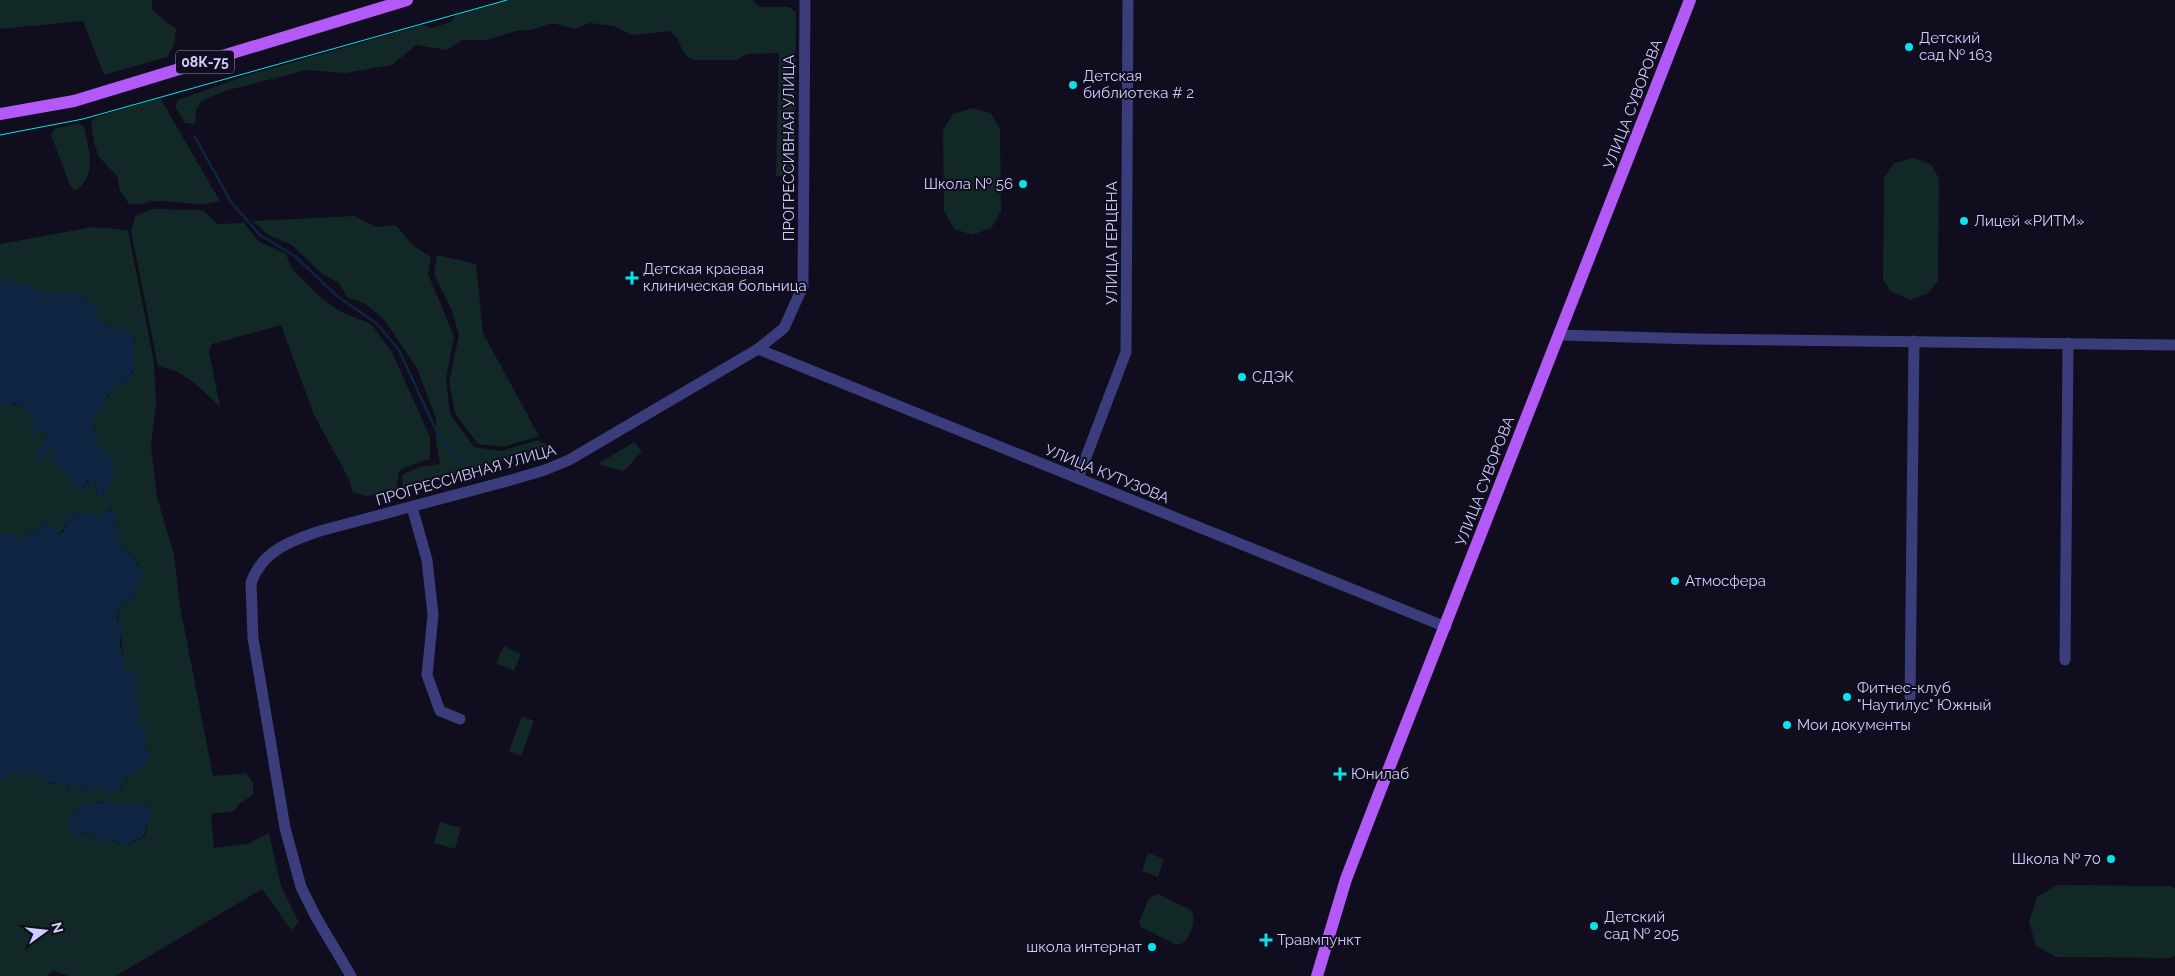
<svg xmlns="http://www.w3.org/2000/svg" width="2175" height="976" font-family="Raleway,sans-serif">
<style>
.green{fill:#112826;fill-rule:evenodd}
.water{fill:#0e2542}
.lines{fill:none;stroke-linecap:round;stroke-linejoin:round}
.stream{stroke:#0e2542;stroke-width:2.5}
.minor{stroke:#3a3c7b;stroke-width:11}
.major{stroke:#b359f7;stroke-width:12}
.tram{stroke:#0be2eb;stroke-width:1}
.poi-dot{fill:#0be2eb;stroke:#0f0d1e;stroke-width:2}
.labels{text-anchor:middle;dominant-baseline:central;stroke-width:4;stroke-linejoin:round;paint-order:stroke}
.shield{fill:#0f0d1e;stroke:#9693ba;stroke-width:1}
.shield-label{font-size:14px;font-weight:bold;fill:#d0cdfd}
.poi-label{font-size:15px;fill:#d0cdfd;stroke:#0f0d1e;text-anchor:start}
.street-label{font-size:15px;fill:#d0cdfd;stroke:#0f0d1e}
</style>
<rect width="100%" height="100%" fill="#0f0d1e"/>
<g class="green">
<polygon points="0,0 152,0 152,10 176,29 174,45 167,57 104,75 83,21 0,29"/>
<path d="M508 0H753L759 7H789L796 12 795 168 787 176H776L779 53 747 54 736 60H693C683 55 682 49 678 40 677 37 672 33 669 31L632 35 614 26 590 23 574 29 552 23 531 30 516 31 487 40H462L447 50 416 45 392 65 346 73 306 70 225 91 201 101 196 111 195 124 185 123 175 107 178 100 245 76 423 25 431 28 451 22 456 15Z"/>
<path d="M160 98 220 201C199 208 178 200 156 201 146 202 141 205 129 204L120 191 117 176 99 157 94 143 91 122 96 117Z"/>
<polygon points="973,108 991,113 1000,130 1001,211 992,227 973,235 954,229 944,211 943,130 953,114"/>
<path d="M79 123 84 127C88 148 99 176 75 191L70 185 51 135 54 129Z"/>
<polygon points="1914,158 1932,165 1939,179 1938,281 1928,293 1910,300 1890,291 1883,280 1884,178 1894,163"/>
<polygon points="152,209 203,210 217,224 244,223 258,241 286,254 292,269 318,295 339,311 371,324 392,352 430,437 430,460 418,462 399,471 396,491 367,496 353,493 349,479 314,415 281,325 212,344 209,352 220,407 197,385 178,372 158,366 131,231 135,216"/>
<polygon points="354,216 376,227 396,225 412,245 431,257 428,274 454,336 446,379 450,414 474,447 501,451 538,440 553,448 403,489 402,475 419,467 440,464 436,441 436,419 417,368 383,318 365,304 347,297 339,283 321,273 292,245 270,236 252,221"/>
<path d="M93 227 128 230 154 362 156 405 151 446 157 497 174 555 180 606 213 776 246 773 253 783V795L240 803 234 811 211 814 214 848 247 844 269 833 281 886 299 923 291 930 262 889 116 976H69L53 971 47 976H0V780L9 774 18 773 20 777 24 771 27 774 32 773 45 777 47 781 44 785 62 782 69 786 67 791 77 785 82 786 79 794 90 788 93 796 94 791 103 787 123 790 124 782 128 777 134 776 149 754 145 742 146 728 138 726 136 691 139 681 134 673 124 669C125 648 116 629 119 608L131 601 139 582 138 564 119 540 115 517 111 508 109 507V510L108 508V513L105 510 102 516H93L91 512 89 515H83L80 509 75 516H71L67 511C70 520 65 530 57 535L48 528V524L42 523 37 531 30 532 25 540H18L9 533 0 535V405C9 409 15 400 27 407L35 425 33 432 45 431 47 433 44 444 35 454 44 460 45 451 55 447 56 457 49 461C59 462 75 476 76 487L80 489 81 487 84 488 89 479 92 483H95L96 491 100 495 106 494 108 499V485L112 479 111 460 108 454H104L95 441 94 418 113 388 124 381 127 383 134 372 131 371 132 366 135 364 134 362 137 361 133 359 131 352 136 343 130 333 96 320 95 318 100 313 91 304 87 303 85 297 79 296 80 293 69 294 64 292 60 295 49 296 46 293 44 296 42 291H36L25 285H0V244ZM106 801 117 804 122 802 121 805H148C155 814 145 829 144 838L124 845 110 840 97 841 98 836 94 832 91 834 94 837 91 839 90 833 86 832 81 835 71 828C70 821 69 817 73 810L77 812 81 803 89 805Z"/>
<polygon points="437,255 476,264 483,333 539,436 503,447 478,444 455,413 449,382 459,335 452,311 434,274"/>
<polygon points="634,442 642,451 624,471 598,464"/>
<polygon points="504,646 521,654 514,671 496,663"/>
<polygon points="522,716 534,721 521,756 509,751"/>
<polygon points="440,822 461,828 455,849 434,843"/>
<polygon points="1148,853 1164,859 1158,877 1142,871"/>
<polygon points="2057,885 2171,886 2175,889 2175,956 2170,958 2056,957 2036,946 2029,922 2037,897"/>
<path d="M1158 894 1191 910C1197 920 1191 935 1183 943L1177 945 1141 927 1139 922 1149 898Z"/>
</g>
<g class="water">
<path d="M9 280 17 282 18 285 27 283 35 291 37 289 39 291H43L44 295 46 290V293L49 296V293L52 295V292L59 295 64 292 69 294 75 292 83 293 80 297 84 296 87 303 94 305 100 313 95 318C105 327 122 327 132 333V338L136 343 132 356 137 361 134 362 136 364 132 366 134 369 131 371 134 375 130 377 129 382 127 380V385L124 384V381L113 388 111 395 108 394 103 405 105 407H101L94 418 95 442 104 450 105 454 109 455 113 464 112 485H108V499L107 500 106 494 95 497 97 492 95 483 89 485 90 481 88 479 84 488 81 487V492L73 484 75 482 66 478 70 477 67 472 60 470 61 467 58 470 59 466 52 465 53 462 49 461 51 457H56L54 454 55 447 46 451 45 460H40L38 456 34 455 44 444 47 433 45 431 41 434 33 432 35 425 30 422 32 415 24 413 26 407 21 404 19 407 16 403 8 406 7 408 5 406V409L0 405V285Z"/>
<polygon points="109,506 115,516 119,540 143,572 131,601 119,608 117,620 122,624 123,631 119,640 124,658 124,669 134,673 139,681 136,691 137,699 140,701 140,710 137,712 139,719 138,726 142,725 146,728 145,742 149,754 148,764 142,765 134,776 127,777 124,782 123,791 121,788 106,794 103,787 94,791 93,797 90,788 78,795 82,787 77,785 67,792 69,786 62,782 60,787 57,782 43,785 47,781 45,777 38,777 36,775 34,777 32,773 29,776 24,775 23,772 20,777 18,775 16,777 17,774 9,774 7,778 6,776 0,780 0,535 9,533 17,537 18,540 25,540 31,532 37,531 42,523 48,524 48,528 54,528 57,535 63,532 66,527 62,521 67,520 67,510 71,516 75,516 80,508 84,514 89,515 88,511 91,512 92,510 95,512 92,515 102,516 105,508 109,512"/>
<path d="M106 801 115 802 117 804 122 802 121 804 124 805 135 802 146 806 149 804 151 816 143 836 144 838 137 839 122 847 120 843 111 840 109 842 104 839 102 844 95 841 98 836 94 832 92 834 94 837 91 839 89 838V833L84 832 80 837 72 833 69 819 71 811 77 812 81 803 89 805C95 802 100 805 106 801Z"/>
</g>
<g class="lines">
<polyline class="stream" points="195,137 231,202 260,235 295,256 337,296 376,323 399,350 435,428 450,451 473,470"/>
<g class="minor">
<polyline points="1560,335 1696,339 2175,345"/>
<polyline points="758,349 1446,627"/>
<polyline points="1078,478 1126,352 1128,0"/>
<polyline points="412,507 427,560 433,615 427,675 440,711 460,719"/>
<polyline points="2065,660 2068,343"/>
<polyline points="1910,697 1914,341"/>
<path d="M351 976 316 917 301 887 285 828 253 638 251 583C262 551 290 541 320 531L511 480 545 470 569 460 758 349 784 328 803 286 805 0"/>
</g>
<g class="major">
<polyline points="0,114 74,101 407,0"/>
<polyline points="1317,976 1346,879 1373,809 1690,0"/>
</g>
<polyline class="tram" points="0,135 83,119 507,0"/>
</g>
<g class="poi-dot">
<circle cx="1909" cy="47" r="5"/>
<circle cx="1073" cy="85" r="5"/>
<circle cx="1023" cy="184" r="5"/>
<circle cx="1964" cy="221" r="5"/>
<path d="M629.5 270.5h5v5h5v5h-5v5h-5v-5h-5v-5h5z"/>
<circle cx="1242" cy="377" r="5"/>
<circle cx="1675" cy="581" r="5"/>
<circle cx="1847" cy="697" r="5"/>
<circle cx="1787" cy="725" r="5"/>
<path d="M1337.5 766.5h5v5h5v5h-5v5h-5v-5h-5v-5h5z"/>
<circle cx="2111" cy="859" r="5"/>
<circle cx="1594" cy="926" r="5"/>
<path d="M1263.5 932.5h5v5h5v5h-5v5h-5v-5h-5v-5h5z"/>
<circle cx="1152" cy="947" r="5"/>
</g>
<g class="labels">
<rect class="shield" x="176" y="50.5" width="58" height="23" rx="4"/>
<g class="shield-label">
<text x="205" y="62">08К-75</text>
</g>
<g class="poi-label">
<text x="1919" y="38">Детский<tspan x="1919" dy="17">сад № 163</tspan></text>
<text x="1083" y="76">Детская<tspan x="1083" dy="17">библиотека # 2</tspan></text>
<text x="1013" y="184" text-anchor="end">Школа № 56</text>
<text x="1974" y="221">Лицей «РИТМ»</text>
<text x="643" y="269">Детская краевая<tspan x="643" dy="17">клиническая больница</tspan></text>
<text x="1252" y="377">СДЭК</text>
<text x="1685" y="581">Атмосфера</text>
<text x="1857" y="688">Фитнес-клуб<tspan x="1857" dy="17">"Наутилус" Южный</tspan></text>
<text x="1797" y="725">Мои документы</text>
<text x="1351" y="774">Юнилаб</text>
<text x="2101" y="859" text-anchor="end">Школа № 70</text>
<text x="1604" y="917">Детский<tspan x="1604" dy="17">сад № 205</tspan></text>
<text x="1277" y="940">Травмпункт</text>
<text x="1142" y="947" text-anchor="end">школа интернат</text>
</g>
<g class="street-label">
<text transform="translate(1633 104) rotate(-69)">УЛИЦА СУВОРОВА</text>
<text transform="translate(789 148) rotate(-90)">ПРОГРЕССИВНАЯ УЛИЦА</text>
<text transform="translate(1112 243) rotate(-90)">УЛИЦА ГЕРЦЕНА</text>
<text transform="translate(1107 474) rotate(22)">УЛИЦА КУТУЗОВА</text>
<text transform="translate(466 475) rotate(-16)">ПРОГРЕССИВНАЯ УЛИЦА</text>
<text transform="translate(1485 481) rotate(-69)">УЛИЦА СУВОРОВА</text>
</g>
</g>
<g transform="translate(45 931) rotate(75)" stroke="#0f0d1e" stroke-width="4" paint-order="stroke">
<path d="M0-4L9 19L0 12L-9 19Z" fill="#d0cdfd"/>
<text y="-8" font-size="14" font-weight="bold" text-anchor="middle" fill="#d0cdfd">N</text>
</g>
</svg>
